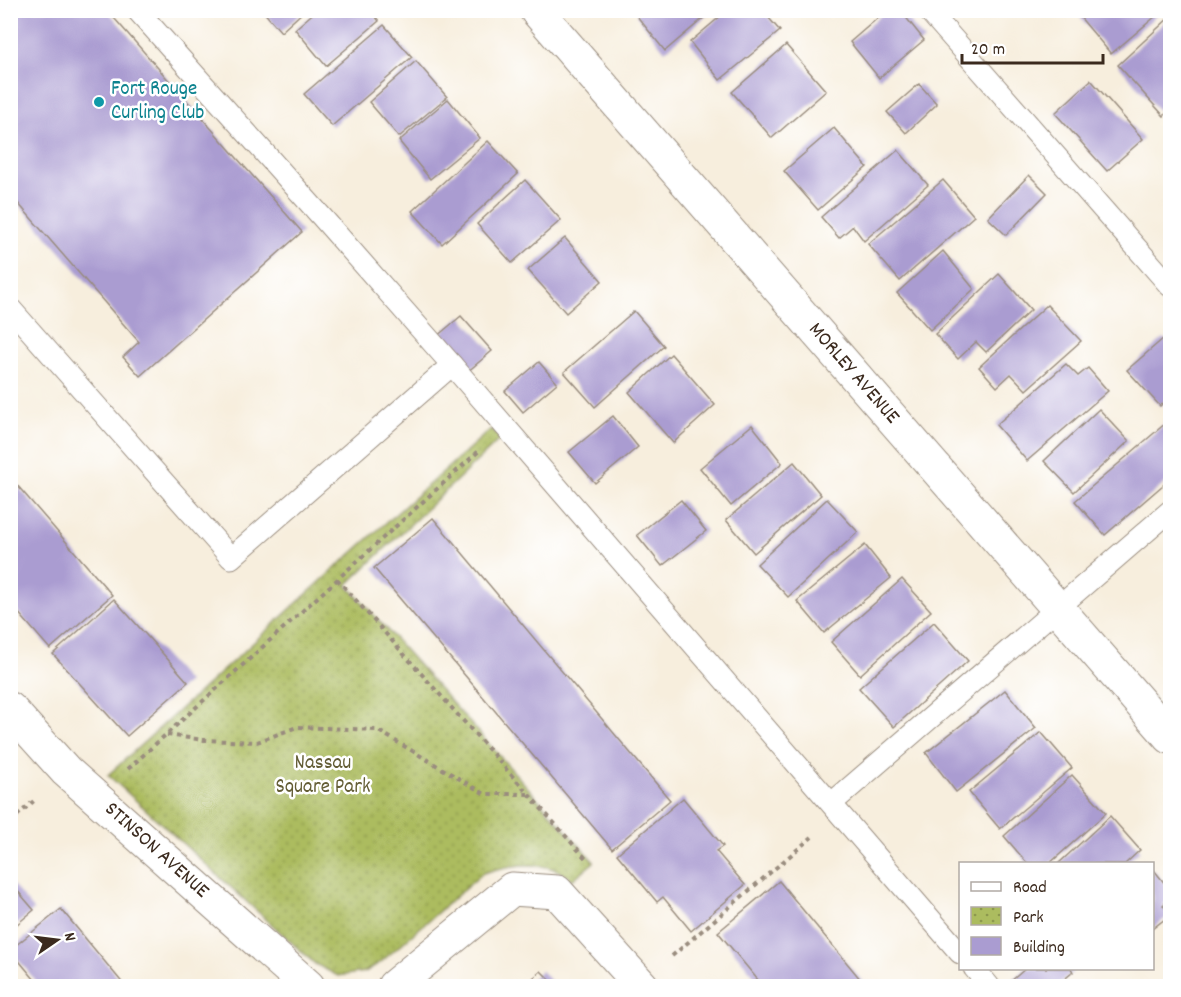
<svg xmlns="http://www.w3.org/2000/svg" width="1181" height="997" font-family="Dekko,sans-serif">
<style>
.park{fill:url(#park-dots);stroke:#74733e;stroke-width:1.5}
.building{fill:#aa9cd1}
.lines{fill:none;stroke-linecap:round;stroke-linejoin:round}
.lane-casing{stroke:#998c7e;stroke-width:23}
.street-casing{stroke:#998c7e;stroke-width:35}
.path{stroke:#998c7e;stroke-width:4;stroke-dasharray:4.5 4.5;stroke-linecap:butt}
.lane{stroke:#fff;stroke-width:21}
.street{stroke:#fff;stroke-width:33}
.culture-dot{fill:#0f9aa8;stroke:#fff;stroke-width:2}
.labels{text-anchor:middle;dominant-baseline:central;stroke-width:5;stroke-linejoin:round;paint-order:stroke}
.culture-label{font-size:21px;fill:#0d838f;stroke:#fff;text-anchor:start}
.street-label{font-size:21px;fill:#3b2a1e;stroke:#fff}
.park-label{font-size:21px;fill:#635d35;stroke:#fff}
</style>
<defs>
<pattern id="park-dots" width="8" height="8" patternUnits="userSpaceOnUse" patternTransform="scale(1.5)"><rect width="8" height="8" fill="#acbc5f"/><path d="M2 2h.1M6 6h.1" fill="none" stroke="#8d994e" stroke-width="1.8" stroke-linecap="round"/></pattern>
</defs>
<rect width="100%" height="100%" fill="#fff"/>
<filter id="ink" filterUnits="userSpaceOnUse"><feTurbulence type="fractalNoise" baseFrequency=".0167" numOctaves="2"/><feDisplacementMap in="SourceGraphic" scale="12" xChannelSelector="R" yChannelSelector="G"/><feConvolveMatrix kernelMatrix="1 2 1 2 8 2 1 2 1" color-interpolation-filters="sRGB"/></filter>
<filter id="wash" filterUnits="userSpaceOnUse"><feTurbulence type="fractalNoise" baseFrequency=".008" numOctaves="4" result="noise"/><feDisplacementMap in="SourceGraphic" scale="24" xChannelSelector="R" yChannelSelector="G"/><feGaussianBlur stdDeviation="1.35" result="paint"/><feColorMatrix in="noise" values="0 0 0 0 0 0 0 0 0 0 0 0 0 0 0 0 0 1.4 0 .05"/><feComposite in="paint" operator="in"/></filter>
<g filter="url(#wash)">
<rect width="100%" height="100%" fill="#f7eedd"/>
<path class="park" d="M491 429 502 437 347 585 594 862 572 880C548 858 512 864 483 873L381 962 365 972 338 976 315 964 108 775 333 570Z"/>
<g id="blocks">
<g class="building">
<polygon points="10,10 107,10 302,232 140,376 123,357 139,342 10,194"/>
<polygon points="262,10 305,10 281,32"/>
<polygon points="317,10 370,10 379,21 326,66 295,29"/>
<polygon points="641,10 713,10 665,51 636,15"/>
<polygon points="728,10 762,10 780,31 720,80 690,42"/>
<polygon points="887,10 900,10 924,40 879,78 850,42"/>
<polygon points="1074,10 1163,10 1111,54"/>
<polygon points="1170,17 1170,109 1164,116 1118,65"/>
<polygon points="384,25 412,57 332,126 304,94"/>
<polygon points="786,45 826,91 772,138 732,92"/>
<polygon points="416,61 447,97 399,137 369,102"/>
<polygon points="1091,80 1143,139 1107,171 1055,113"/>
<polygon points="919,84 937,104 906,133 887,112"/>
<polygon points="448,99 480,138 430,179 399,141"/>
<polygon points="834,128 867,167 818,210 784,171"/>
<polygon points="488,141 518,174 442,244 412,211"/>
<polygon points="898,150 928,185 864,241 853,226 839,238 821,217"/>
<polygon points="1029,175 1047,193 1006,235 988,218"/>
<polygon points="525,180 561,220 512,263 477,224"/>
<polygon points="943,180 974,216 900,281 868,244"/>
<polygon points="565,238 602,281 566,313 528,270"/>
<polygon points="943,251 974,289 930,330 897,293"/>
<polygon points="999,274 1031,310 986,352 976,342 958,359 935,334"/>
<polygon points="1047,305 1081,341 1026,390 1011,374 997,387 979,367"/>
<polygon points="634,311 664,346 595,407 564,372"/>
<polygon points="461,316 492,351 466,373 436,337"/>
<polygon points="1164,338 1170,345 1170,397 1160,406 1127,370"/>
<polygon points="671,354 715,405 673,443 629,392"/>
<polygon points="539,362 557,383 523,412 505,391"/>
<polygon points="1066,364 1078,376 1088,368 1108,391 1027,461 996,425"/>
<polygon points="1099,409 1129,441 1074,492 1044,461"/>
<polygon points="613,416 638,447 595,483 569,452"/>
<polygon points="1167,422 1170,426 1170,479 1105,535 1075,501"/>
<polygon points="752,425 782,463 731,506 700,468"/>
<polygon points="794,462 821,495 754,553 726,520"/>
<polygon points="10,477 112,595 50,649 10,603"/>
<polygon points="827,499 858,532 788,597 757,564"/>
<polygon points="681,500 706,531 662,566 637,535"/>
<polygon points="433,518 670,800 612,849 374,568"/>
<polygon points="865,545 891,578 824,633 797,601"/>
<polygon points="902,579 931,611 860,675 831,642"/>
<polygon points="114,599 188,682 127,736 53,654"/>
<polygon points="934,622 968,661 894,727 859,688"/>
<polygon points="1005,690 1036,728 956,792 926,753"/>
<polygon points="1041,732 1072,768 1000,829 969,792"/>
<polygon points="1072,775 1106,813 1049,864 1028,864 1004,836"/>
<polygon points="683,798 723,846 716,851 745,885 691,931 663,897 657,902 617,854"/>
<polygon points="1110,816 1140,850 1125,864 1058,864"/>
<polygon points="1154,870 1170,890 1170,898 1163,905 1170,915 1152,929 1152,872"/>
<polygon points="779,881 866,986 763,986 718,932"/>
<polygon points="10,882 34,910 10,930"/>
<polygon points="61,909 125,986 40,986 10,950"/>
<polygon points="1026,968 1071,968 1073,972 1056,986 1014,986 1010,982"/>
<polygon points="541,971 556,986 524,986"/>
</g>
</g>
</g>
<g filter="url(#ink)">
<use href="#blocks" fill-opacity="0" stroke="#998c7e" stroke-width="1.5"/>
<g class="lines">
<g class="lane-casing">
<g id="lane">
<polyline points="137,10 321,216 452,365 960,953"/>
<polyline points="928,10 1170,286"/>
<polyline points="10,308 231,558 452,365"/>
<polyline points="832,803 1170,511"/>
<polyline points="974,968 989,986"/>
</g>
</g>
<g class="street-casing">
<g id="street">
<polyline points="536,10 1170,737"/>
<polyline points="10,709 66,771 308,986"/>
<polyline points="394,986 512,889 557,892 642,986"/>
</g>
</g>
<g class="path">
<polyline points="337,579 588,861"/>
<polyline points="167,735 204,740 257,742 297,727 377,730 485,794 528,794"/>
<polyline points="128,769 480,450"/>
<polyline points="10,822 36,799"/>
<polyline points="672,956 812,837"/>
</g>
<use href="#lane" class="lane"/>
<use href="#street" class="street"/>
</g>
</g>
<circle class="culture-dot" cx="99" cy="102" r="6"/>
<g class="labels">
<g class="culture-label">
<text x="111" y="90">Fort Rouge<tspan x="111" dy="24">Curling Club</tspan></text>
</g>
<g class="street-label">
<text transform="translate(853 374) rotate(49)">MORLEY AVENUE</text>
<text transform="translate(156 851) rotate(42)">STINSON AVENUE</text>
</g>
<g class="park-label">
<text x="323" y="764">Nassau<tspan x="323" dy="24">Square Park</tspan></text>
</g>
</g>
<rect width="1181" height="997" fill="none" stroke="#fff" stroke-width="36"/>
<rect x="959" y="862" width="195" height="108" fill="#ffffff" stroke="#b1aaa5" stroke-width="1.5"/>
<rect x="971" y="882" width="30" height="9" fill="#ffffff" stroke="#b1aaa5" stroke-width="1.5"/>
<text x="1013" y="892" font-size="18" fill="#3b2a1e">Road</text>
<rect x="971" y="907" width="30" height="18" fill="url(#park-dots)" stroke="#b1aaa5" stroke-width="1.5"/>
<text x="1013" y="922" font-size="18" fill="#3b2a1e">Park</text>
<rect x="971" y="937" width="30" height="18" fill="#aa9cd1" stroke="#b1aaa5" stroke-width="1.5"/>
<text x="1013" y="952" font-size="18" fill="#3b2a1e">Building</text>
<g transform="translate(57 940) rotate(76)" stroke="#ffffff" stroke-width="4.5" paint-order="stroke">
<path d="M0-4.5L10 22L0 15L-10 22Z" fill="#3b2a1e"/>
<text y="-9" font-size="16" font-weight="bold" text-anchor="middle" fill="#3b2a1e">N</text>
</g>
<path d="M962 54v9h141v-9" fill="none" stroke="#3b2a1e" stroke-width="3"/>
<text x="971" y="54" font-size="18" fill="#3b2a1e" stroke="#ffffff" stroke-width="4.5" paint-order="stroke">20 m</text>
</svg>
